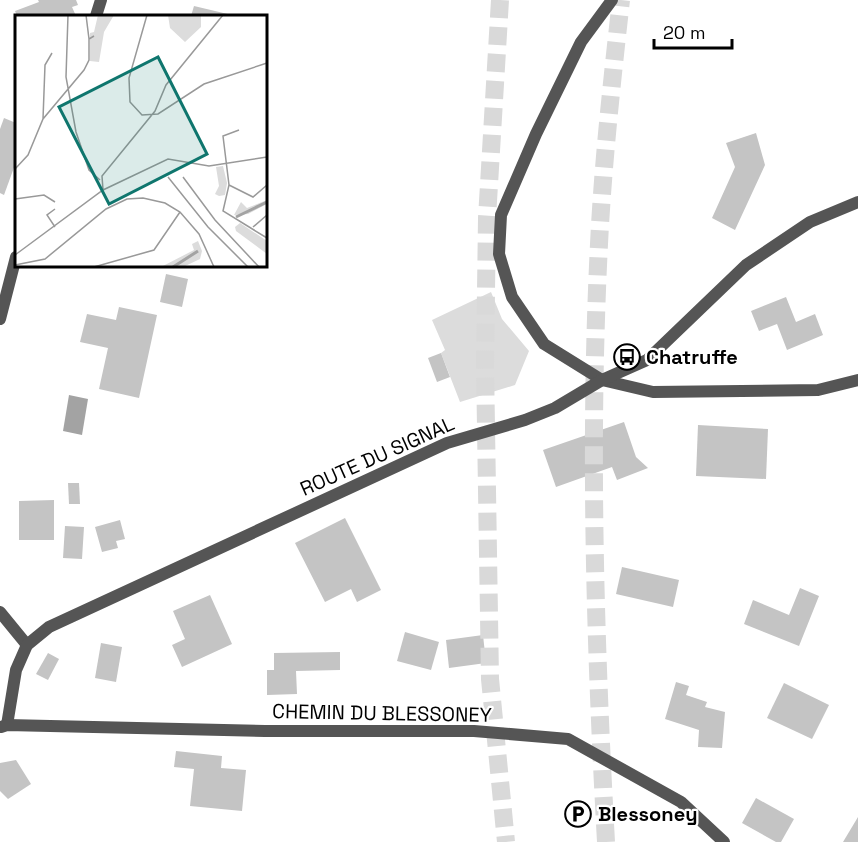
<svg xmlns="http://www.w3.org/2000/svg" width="858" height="842" font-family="'Space Grotesk',sans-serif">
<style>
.green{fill:#dcdcdc}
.water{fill:#a3a3a3}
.building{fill:#c4c4c4}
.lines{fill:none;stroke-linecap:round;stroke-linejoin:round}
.motorway-tunnel{stroke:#d9d9d9;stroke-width:18;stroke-dasharray:18 9;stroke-linecap:butt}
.minor{stroke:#555;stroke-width:12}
.labels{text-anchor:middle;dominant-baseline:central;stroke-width:4.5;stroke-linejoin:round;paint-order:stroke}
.poi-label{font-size:20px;font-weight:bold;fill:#000;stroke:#fff;text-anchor:start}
.street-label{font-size:20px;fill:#000;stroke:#fff}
.inset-river{fill:none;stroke:#a3a3a3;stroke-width:3}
.inset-road{fill:none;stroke:#999;stroke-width:1.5}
.view{fill:#0f766e;fill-opacity:0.15;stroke:#0f766e;stroke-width:3}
.inset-edge{fill:none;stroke:#000;stroke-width:3}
</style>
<rect width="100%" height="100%" fill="#fff"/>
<polygon class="green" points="491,292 502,319 529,351 515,385 460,402 441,353 445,350 432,320"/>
<polygon class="water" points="69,395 88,399 82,435 63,431"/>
<g class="building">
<polygon points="38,0 76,0 78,5 72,7 76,16 17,16 15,11 39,2"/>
<polygon points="194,6 236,16 191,16"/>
<polygon points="4,118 16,123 16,162 4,195 0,193 0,129"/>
<polygon points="756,133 765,165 735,230 712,218 735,167 726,143"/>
<polygon points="166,274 188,279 182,307 160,302"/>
<polygon points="786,297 796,322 815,314 823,335 787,350 777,324 759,331 751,311"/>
<polygon points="119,307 157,315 139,398 99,389 108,348 80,342 87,314 116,320"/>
<polygon points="441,353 450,377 437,382 428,358"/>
<polygon points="624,422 636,457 648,468 617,480 612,467 556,487 543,450"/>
<polygon points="698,425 768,429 766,479 696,476"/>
<polygon points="68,483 79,483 80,504 69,504"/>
<polygon points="54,500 54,540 19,540 19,501"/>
<polygon points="345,518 381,590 357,602 351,589 325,602 295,543"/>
<polygon points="120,520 125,539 116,541 118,548 102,552 95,527"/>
<polygon points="65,526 84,527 82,559 63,558"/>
<polygon points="622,567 679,580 673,607 616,594"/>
<polygon points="800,588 819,596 799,646 744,624 753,600 789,615"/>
<polygon points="210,595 232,644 182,667 172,645 185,639 173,611"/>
<polygon points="405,632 439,642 431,670 397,661"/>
<polygon points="483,635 486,663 449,668 446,640"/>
<polygon points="101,643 122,647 116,682 95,678"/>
<polygon points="340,652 340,670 296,671 297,694 267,695 267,670 274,670 274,653"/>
<polygon points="48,653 59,659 48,680 36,674"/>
<polygon points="676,682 689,686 686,695 707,702 705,707 725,712 722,748 698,747 699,730 665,719"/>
<polygon points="784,683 829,705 812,739 767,718"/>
<polygon points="176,751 222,756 221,768 246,770 242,811 190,806 194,769 174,767"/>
<polygon points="16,760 31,784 8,799 0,791 0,763"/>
<polygon points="756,798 794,819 781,842 776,842 742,823"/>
<polygon points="858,817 858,842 843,842"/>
</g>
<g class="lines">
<g class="motorway-tunnel">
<polyline points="500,0 487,218 485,364 490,679 506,842"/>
<path d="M606 842C595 643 589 443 599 244 603 162 612 81 621 0"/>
</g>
<g class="minor">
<polyline points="612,0 581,42 536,134 501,215 499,254 512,297 544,344 602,380 653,392 818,390 858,380"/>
<polyline points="96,16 101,0"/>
<polyline points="0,319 16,257"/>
<polyline points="0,612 27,645"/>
<polyline points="7,725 16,670 27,645 49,627 447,443 525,420 555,408 602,380 647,360 746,265 810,222 858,202"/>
<polyline points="1,727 7,725 265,731 474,731 568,739 681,802 724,842"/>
</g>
</g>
<defs>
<g id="bus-ring" transform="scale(1.35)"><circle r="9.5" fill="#fff" stroke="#000" stroke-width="1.5"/><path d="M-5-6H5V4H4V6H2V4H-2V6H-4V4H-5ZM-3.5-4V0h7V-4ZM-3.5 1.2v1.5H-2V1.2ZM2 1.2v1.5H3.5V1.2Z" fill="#000"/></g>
<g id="parking-ring" transform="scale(1.35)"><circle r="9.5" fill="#fff" stroke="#000" stroke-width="1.5"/><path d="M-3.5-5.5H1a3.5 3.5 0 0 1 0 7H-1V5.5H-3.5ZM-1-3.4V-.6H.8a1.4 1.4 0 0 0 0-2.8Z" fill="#000"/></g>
</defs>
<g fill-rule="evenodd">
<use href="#bus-ring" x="627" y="357"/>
<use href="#parking-ring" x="578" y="814"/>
</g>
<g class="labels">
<g class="poi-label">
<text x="646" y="357">Chatruffe</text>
<text x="598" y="814">Blessoney</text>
</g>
<g class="street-label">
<text transform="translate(377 456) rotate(-24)">ROUTE DU SIGNAL</text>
<text transform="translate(382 713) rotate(1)">CHEMIN DU BLESSONEY</text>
</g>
</g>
<g transform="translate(15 15)">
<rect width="252" height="252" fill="#fff"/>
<path d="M83 0H99L89 17 84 47 75 46V18L79 17ZM153 0H186V12L170 27 155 13ZM208 151 212 168 210 180 204 181 200 179 204 171 201 152ZM252 185V189L233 199 219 200 226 187 232 193ZM225 208 252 226V239L221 216 220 212ZM183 226 187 236 185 244 168 252H146L179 235 177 229Z" fill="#dcdcdc"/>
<path class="inset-river" d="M221 202 252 187M158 252 183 236"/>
<path class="inset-road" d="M53 0 51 62 61 117 74 155 85 165M71 0 74 24M132 0 114 63 115 87 127 100 143 99 189 69 252 48M28 104 30 50 37 38M224 115 208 121 214 170 208 196 252 223M0 154 13 140 28 104 69 55 74 45V24L79 21M153 162 193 212 233 252M168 162 200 205 244 252M214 170 238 182 252 170M88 175 87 161 140 96 151 70 208 0M0 184 29 180 40 187M40 212 32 200 40 194M238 212 252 200M0 240 88 175 153 144 194 151 252 142M0 250 30 244 91 194 112 184 128 183 150 188 165 197 184 219 199 252M79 252 139 235 165 197"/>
<path class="view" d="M143 42 192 139 94 189 44 92Z"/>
<rect width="252" height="252" class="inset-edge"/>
</g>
<path d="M654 39v9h78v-9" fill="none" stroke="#000000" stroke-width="3"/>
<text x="663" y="39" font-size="18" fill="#000000" stroke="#ffffff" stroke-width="4.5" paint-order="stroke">20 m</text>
</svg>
